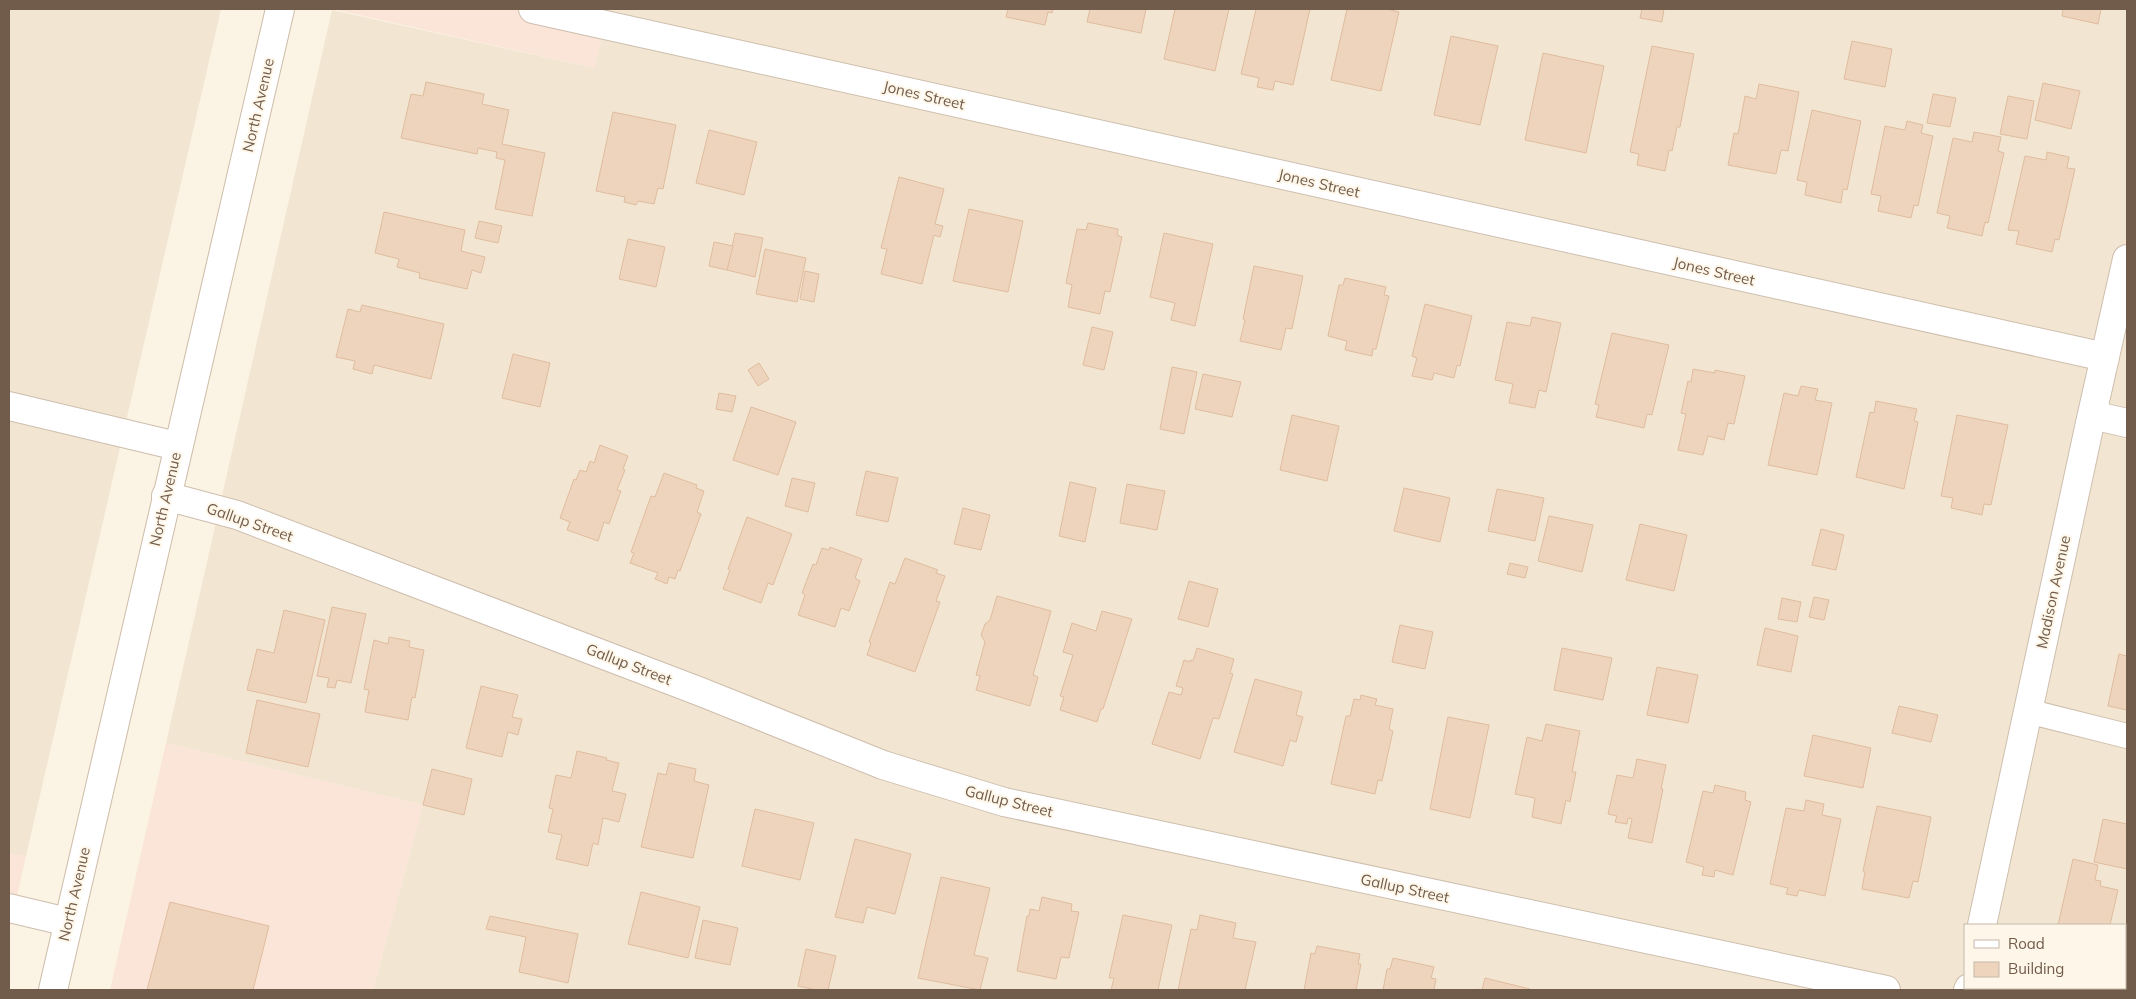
<svg xmlns="http://www.w3.org/2000/svg" width="2136" height="999" font-family="Mulish,sans-serif">
<style>
.residential{fill:#f2e6d2;fill-rule:evenodd}
.commercial{fill:#fae5d8}
.building{fill:#eed4bd;stroke:#e0bc9e}
.lines{fill:none;stroke-linecap:round;stroke-linejoin:round}
.service-casing{stroke:#cebeae;stroke-width:26}
.minor-casing{stroke:#cebeae;stroke-width:30}
.secondary-casing{stroke:#cebca9;stroke-width:30}
.service{stroke:#fff;stroke-width:24}
.minor{stroke:#fff;stroke-width:28}
.secondary{stroke:#fff;stroke-width:28}
.labels{text-anchor:middle;dominant-baseline:central;stroke-width:4;stroke-linejoin:round;paint-order:stroke}
.street-label{font-size:15px;fill:#715b4b;stroke:#fef7e9}
</style>
<rect width="100%" height="100%" fill="#fbf3e4"/>
<g class="residential">
<polygon points="9,9 221,9 26,856 9,853"/>
<path d="M610 9H2127V990H373L423 805 166 743 332 10 594 68ZM1965 925H2125V988H1965Z"/>
</g>
<g class="commercial">
<polygon points="333,9 610,9 594,68"/>
<polygon points="166,743 423,805 373,990 110,990"/>
<polygon points="9,853 26,856 9,930"/>
</g>
<g class="building">
<polygon points="1008,9 1053,9 1052,13 1048,12 1045,25 1006,17"/>
<polygon points="1090,9 1146,9 1141,33 1087,22"/>
<polygon points="1175,9 1229,9 1215,71 1164,59"/>
<polygon points="1256,9 1310,9 1293,85 1275,81 1273,90 1257,87 1259,78 1241,74"/>
<polygon points="1347,9 1387,9 1399,12 1381,91 1331,80"/>
<polygon points="1642,9 1664,9 1662,22 1640,18"/>
<polygon points="2063,9 2101,9 2098,24 2062,16"/>
<polygon points="1451,36 1498,46 1480,125 1434,115"/>
<polygon points="1852,41 1892,49 1885,87 1844,79"/>
<polygon points="1652,46 1694,54 1680,127 1677,127 1672,151 1669,150 1665,171 1637,165 1639,154 1630,152"/>
<polygon points="1543,53 1604,66 1586,153 1525,140"/>
<polygon points="426,82 484,94 482,104 509,110 502,144 545,153 532,216 495,209 505,160 496,158 497,152 478,148 477,154 401,138 411,94 423,96"/>
<polygon points="2043,83 2080,91 2071,129 2035,120"/>
<polygon points="1759,84 1799,92 1788,151 1781,150 1776,174 1728,165 1734,133 1738,134 1745,96 1756,99"/>
<polygon points="1933,94 1956,98 1950,127 1927,123"/>
<polygon points="2008,96 2034,101 2027,139 2000,134"/>
<polygon points="1812,110 1861,121 1847,190 1843,189 1841,203 1805,195 1807,182 1797,180"/>
<polygon points="613,112 676,125 663,189 658,188 654,204 638,201 636,205 624,202 625,197 596,191"/>
<polygon points="1907,121 1923,125 1921,133 1933,136 1918,206 1914,205 1911,218 1878,211 1881,196 1871,194 1885,126 1905,130"/>
<polygon points="709,130 757,142 744,195 696,183"/>
<polygon points="1974,132 2001,137 1998,151 2004,153 1988,223 1985,222 1982,236 1947,228 1950,216 1937,213 1953,138 1972,142"/>
<polygon points="2047,152 2069,157 2067,168 2075,169 2059,240 2055,239 2052,252 2016,244 2019,231 2008,230 2025,156 2046,160"/>
<polygon points="899,177 944,189 935,224 943,226 940,237 934,235 922,284 881,274 887,249 881,248"/>
<polygon points="969,209 1023,221 1008,292 953,281"/>
<polygon points="384,212 465,230 461,251 485,257 481,273 472,270 467,289 419,278 420,273 397,267 399,259 375,253"/>
<polygon points="479,221 502,226 498,243 475,238"/>
<polygon points="1088,223 1118,229 1117,235 1122,237 1110,292 1105,291 1100,314 1068,307 1072,285 1066,283 1077,229 1086,230"/>
<polygon points="735,233 763,238 755,277 727,270"/>
<polygon points="1164,233 1213,244 1195,326 1171,320 1175,303 1150,297"/>
<polygon points="628,239 665,247 656,287 619,279"/>
<polygon points="714,242 733,246 727,270 709,266"/>
<polygon points="765,249 806,258 797,302 756,294"/>
<polygon points="1254,266 1303,276 1292,329 1286,328 1281,350 1240,341 1245,320 1243,319"/>
<polygon points="805,271 819,274 814,302 800,299"/>
<polygon points="1345,278 1386,287 1384,295 1389,296 1376,349 1373,349 1372,356 1345,350 1347,341 1328,336 1339,285 1343,285"/>
<polygon points="1425,304 1472,316 1460,366 1457,365 1454,378 1434,373 1432,380 1412,376 1417,358 1412,356"/>
<polygon points="362,305 444,324 431,379 374,365 372,374 353,369 355,361 336,357 348,309 360,312"/>
<polygon points="1532,317 1561,323 1546,392 1539,390 1535,408 1509,403 1513,384 1495,380 1507,322 1530,326"/>
<polygon points="1092,327 1113,332 1104,370 1083,365"/>
<polygon points="1612,333 1669,345 1652,415 1647,414 1644,428 1596,417 1599,405 1595,404"/>
<polygon points="513,354 550,363 540,407 502,398"/>
<polygon points="759,363 769,379 758,386 748,370"/>
<polygon points="1172,367 1197,372 1184,434 1160,429"/>
<polygon points="1693,369 1715,373 1715,370 1745,376 1734,424 1728,423 1724,440 1708,436 1703,455 1678,450 1686,414 1681,413 1688,381 1691,382"/>
<polygon points="1203,374 1241,382 1232,417 1195,409"/>
<polygon points="1801,386 1818,389 1815,400 1832,403 1817,475 1768,465 1784,393 1798,396"/>
<polygon points="719,393 736,396 732,412 716,409"/>
<polygon points="1876,401 1917,409 1914,421 1918,422 1904,489 1856,477 1870,412 1874,413"/>
<polygon points="751,407 796,422 778,475 733,460"/>
<polygon points="1292,415 1339,426 1327,481 1280,470"/>
<polygon points="1957,415 2008,425 1991,505 1984,504 1982,515 1951,508 1953,498 1941,496"/>
<polygon points="600,445 628,456 623,469 625,470 617,490 621,491 609,524 604,522 598,541 567,530 570,522 560,518 574,479 576,480 580,470 586,472 590,461 594,463"/>
<polygon points="866,471 898,478 888,522 856,515"/>
<polygon points="664,473 697,485 696,488 704,491 697,512 701,514 680,571 678,570 675,579 669,577 667,584 655,579 658,573 630,563 634,553 631,552 651,496 655,497"/>
<polygon points="792,478 815,483 808,512 785,506"/>
<polygon points="1070,482 1096,488 1085,542 1059,536"/>
<polygon points="1127,484 1165,491 1157,530 1120,523"/>
<polygon points="1404,488 1450,498 1440,542 1394,531"/>
<polygon points="1497,489 1544,498 1535,541 1488,531"/>
<polygon points="963,508 990,515 981,550 954,544"/>
<polygon points="1549,516 1593,525 1582,572 1538,561"/>
<polygon points="747,517 792,534 773,585 768,583 761,603 723,589 730,570 728,569"/>
<polygon points="1640,524 1687,535 1674,591 1626,580"/>
<polygon points="1821,529 1844,535 1836,570 1812,565"/>
<polygon points="830,547 862,559 855,578 860,581 849,611 841,608 835,627 798,615 805,595 802,593 813,564 816,565 822,548 829,550"/>
<polygon points="905,558 938,570 936,573 945,576 936,601 940,602 915,672 867,655 871,643 869,642 890,582 895,584"/>
<polygon points="1510,563 1528,567 1525,578 1507,574"/>
<polygon points="1189,581 1218,589 1208,627 1178,619"/>
<polygon points="997,596 1051,611 1033,675 1038,677 1030,706 976,690 980,676 976,675 985,642 981,635 985,624 990,620"/>
<polygon points="1814,597 1829,600 1824,620 1809,617"/>
<polygon points="1782,598 1801,602 1797,622 1778,619"/>
<polygon points="332,607 366,614 351,683 337,680 335,688 327,687 329,678 317,676"/>
<polygon points="284,610 325,620 306,703 247,690 257,649 274,653"/>
<polygon points="1102,611 1132,619 1103,709 1101,709 1097,722 1060,710 1064,697 1060,696 1073,655 1063,652 1072,623 1096,631"/>
<polygon points="1400,625 1433,632 1425,669 1392,662"/>
<polygon points="1765,628 1798,636 1791,672 1757,665"/>
<polygon points="389,637 410,641 409,647 424,650 415,698 412,697 408,720 365,712 369,690 364,689 374,640 388,644"/>
<polygon points="1197,648 1234,659 1230,673 1233,674 1219,719 1213,718 1200,759 1152,744 1169,692 1181,695 1183,688 1176,686 1184,660 1190,662 1190,660 1193,661"/>
<polygon points="1562,648 1612,658 1603,700 1554,690"/>
<polygon points="2119,654 2127,656 2127,710 2108,706"/>
<polygon points="1657,667 1698,675 1688,723 1647,715"/>
<polygon points="1255,679 1302,692 1296,715 1303,717 1296,742 1290,740 1283,766 1234,752"/>
<polygon points="481,686 518,695 512,717 522,719 518,735 508,732 502,757 466,748"/>
<polygon points="1361,695 1377,699 1375,705 1393,709 1389,729 1393,731 1382,781 1378,780 1375,794 1331,784 1346,716 1350,716 1354,699 1360,700"/>
<polygon points="257,700 320,714 308,767 246,753"/>
<polygon points="1899,706 1938,715 1931,742 1892,733"/>
<polygon points="1448,717 1489,725 1470,818 1430,809"/>
<polygon points="1546,724 1580,731 1572,772 1576,772 1570,802 1566,800 1561,824 1532,817 1535,798 1515,794 1527,737 1542,741"/>
<polygon points="1813,735 1871,748 1863,788 1804,776"/>
<polygon points="577,751 607,758 606,760 619,763 612,791 626,794 619,822 603,818 598,845 593,843 588,866 556,859 562,835 548,832 553,809 549,808 556,775 571,778"/>
<polygon points="1637,759 1666,765 1661,789 1663,789 1652,843 1628,838 1632,819 1628,818 1627,824 1615,822 1617,816 1608,814 1617,775 1633,778"/>
<polygon points="669,763 696,769 694,781 709,785 693,858 641,847 658,773 666,775"/>
<polygon points="432,769 472,779 464,815 423,805"/>
<polygon points="1715,785 1746,792 1745,800 1751,802 1733,875 1715,870 1714,877 1702,875 1704,867 1686,862 1703,791 1713,793"/>
<polygon points="1806,800 1824,804 1822,815 1841,819 1825,896 1799,890 1797,896 1786,894 1788,888 1770,884 1786,808 1804,811"/>
<polygon points="1877,806 1931,817 1918,882 1913,881 1909,898 1862,889 1865,872 1863,871"/>
<polygon points="755,809 814,823 800,880 742,866"/>
<polygon points="2103,819 2127,824 2127,869 2094,862"/>
<polygon points="855,839 911,854 895,914 867,907 863,923 835,917"/>
<polygon points="2073,859 2098,865 2095,880 2101,881 2100,886 2118,890 2110,925 2058,925"/>
<polygon points="941,877 990,888 974,955 988,958 980,990 918,978"/>
<polygon points="641,892 700,907 688,958 628,944"/>
<polygon points="1042,897 1072,904 1071,911 1079,912 1069,958 1061,957 1056,979 1017,971 1027,916 1029,916 1030,909 1039,911"/>
<polygon points="170,902 269,926 253,990 147,990"/>
<polygon points="1123,915 1172,925 1158,990 1111,990 1114,978 1109,978"/>
<polygon points="1200,915 1236,923 1233,938 1256,942 1245,990 1178,990 1191,929 1197,930"/>
<polygon points="490,916 578,934 568,983 519,972 526,937 486,929"/>
<polygon points="703,920 738,928 730,965 695,958"/>
<polygon points="1317,946 1360,954 1358,964 1361,964 1356,990 1304,990 1311,953 1315,954"/>
<polygon points="806,949 836,956 828,990 817,990 798,986"/>
<polygon points="1393,958 1434,967 1431,978 1436,979 1434,990 1383,990 1387,969 1390,969"/>
<polygon points="1485,978 1530,989 1529,990 1477,990 1477,989 1482,990"/>
</g>
<g class="lines">
<g class="service-casing">
<polyline id="service" points="2027,711 2127,736"/>
</g>
<g class="minor-casing">
<g id="minor">
<polyline points="533,9 2105,357"/>
<polyline points="9,406 177,446"/>
<polyline points="2092,415 2127,423"/>
<polyline points="166,496 237,515 701,692 883,765 1004,802 1886,990"/>
<polyline points="9,908 68,922"/>
<polyline points="1982,925 2090,423 2127,259"/>
<polyline points="1968,990 1969,988"/>
</g>
</g>
<g class="secondary-casing">
<polyline id="secondary" points="53,990 280,9"/>
</g>
<use href="#service" class="service"/>
<use href="#minor" class="minor"/>
<use href="#secondary" class="secondary"/>
</g>
<g class="labels">
<g class="street-label">
<text transform="translate(924 95) rotate(13)">Jones Street</text>
<text transform="translate(258 105) rotate(-77)">North Avenue</text>
<text transform="translate(1319 183) rotate(13)">Jones Street</text>
<text transform="translate(1714 271) rotate(13)">Jones Street</text>
<text transform="translate(165 499) rotate(-77)">North Avenue</text>
<text transform="translate(250 522) rotate(19)">Gallup Street</text>
<text transform="translate(2053 592) rotate(-78)">Madison Avenue</text>
<text transform="translate(629 664) rotate(21)">Gallup Street</text>
<text transform="translate(1009 801) rotate(14)">Gallup Street</text>
<text transform="translate(1405 888) rotate(12)">Gallup Street</text>
<text transform="translate(74 894) rotate(-77)">North Avenue</text>
</g>
</g>
<rect width="2136" height="999" fill="none" stroke="#715b4b" stroke-width="20"/>
<rect x="1964" y="924" width="162" height="65" fill="#fef7e9" stroke="#c6b9aa"/>
<rect x="1974" y="940" width="25" height="8" fill="#ffffff" stroke="#c6b9aa"/>
<text x="2008" y="949" font-size="15" fill="#715b4b">Road</text>
<rect x="1974" y="962" width="25" height="15" fill="#eed4bd" stroke="#c6b9aa"/>
<text x="2008" y="974" font-size="15" fill="#715b4b">Building</text>
</svg>
